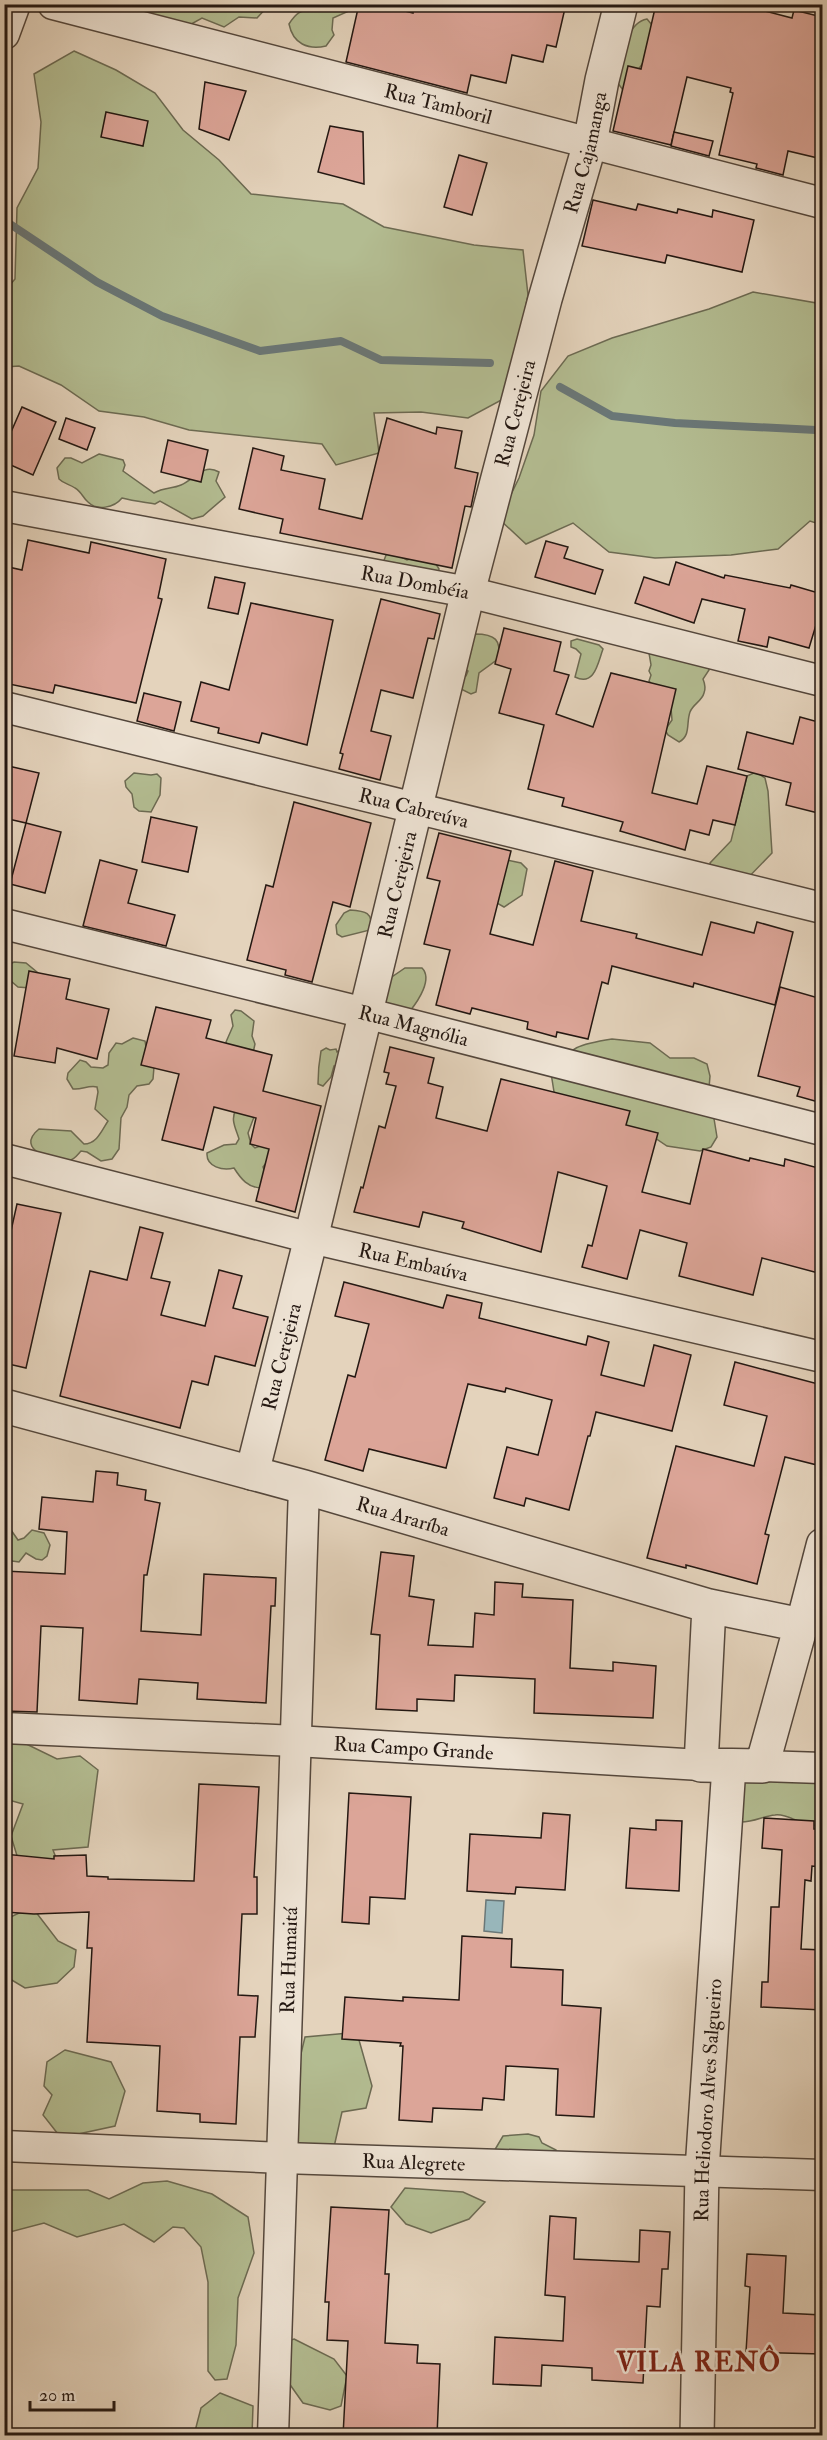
<svg xmlns="http://www.w3.org/2000/svg" width="827" height="2440" font-family="'IM FELL Double Pica',serif">
<style>
.green{fill:#b3bc91;stroke:#6c6a52;stroke-width:1.5}
.water{fill:#98b6ba;stroke:#6a7777;stroke-width:1.5}
.lines{fill:none;stroke-linecap:round;stroke-linejoin:round}
.stream{stroke:#6a7777;stroke-width:8}
.building{fill:#dca598;stroke:#241812;stroke-width:1.5}
.minor-casing{stroke:#54473c;stroke-width:33}
.tertiary-casing{stroke:#54473c;stroke-width:36}
.minor{stroke:#ede2d3;stroke-width:30}
.tertiary{stroke:#ede2d3;stroke-width:33}
.labels{text-anchor:middle;dominant-baseline:central;stroke-width:5;stroke-linejoin:round;paint-order:stroke}
.street-label{font-size:20px;fill:#241812;stroke:#ede2d3}
.district-label{font-size:26px;font-weight:bold;letter-spacing:1.5px;fill:#7a1f14;stroke:#ede2d3}
</style>
<rect width="100%" height="100%" fill="#e4d3bc"/>
<filter id="stains"><feTurbulence type="fractalNoise" baseFrequency=".00333" numOctaves="4"/><feColorMatrix values="0 0 0 0 .2 0 0 0 0 .09 0 0 0 0 .02 0 0 0 .5 -.17"/></filter>
<radialGradient id="worn" r=".72"><stop offset=".6" stop-color="#630" stop-opacity="0"/><stop offset="1" stop-color="#630" stop-opacity=".3"/></radialGradient>
<g class="green">
<polygon points="123,5 269,5 257,18 239,17 224,27 202,18 186,27 156,22 149,12 137,12 125,9"/>
<path d="M317 5H353L349 11 333 18 332 30 334 35 326 46C308 50 293 44 289 24 296 13 300 10 313 10Z"/>
<path d="M647 19 652 25 643 63 623 90 617 82C622 63 624 23 647 19Z"/>
<polygon points="74,51 116,70 155,93 183,130 219,160 251,194 343,204 384,227 474,245 523,250 528,295 507,397 468,418 421,412 374,413 379,453 336,465 322,444 189,430 144,417 99,411 61,385 19,366 5,367 4,292 15,279 17,208 38,168 41,122 34,74"/>
<polygon points="753,292 822,304 822,525 810,521 778,549 731,555 655,558 609,552 573,523 526,544 499,519 519,478 534,435 541,391 568,356 612,338 709,309"/>
<path d="M99 454 123 460 125 465 123 471 154 493C164 487 172 489 181 485 195 479 203 463 219 472L216 481 225 497 203 516 192 519 160 501 155 504C143 502 133 501 122 498 114 508 97 511 88 502 83 498 81 491 75 488 69 484 64 484 59 479L57 468 65 458H71L82 463Z"/>
<polygon points="388,550 407,560 413,558 436,564 439,569 438,575 383,563"/>
<path d="M475 634C495 634 502 640 498 659L479 673 476 692 471 694 461 689 460 678 466 676 468 671 463 668 470 637Z"/>
<path d="M577 639 599 645 603 649C598 662 595 687 575 677L581 654 576 649 571 647V641Z"/>
<path d="M658 645 709 657V670L703 679C705 684 706 688 704 693 702 701 693 704 690 712 686 723 691 736 679 742L668 735 665 730 672 720 671 708 649 681 651 675 649 671 651 665 649 653Z"/>
<polygon points="756,772 765,778 768,791 772,853 739,887 713,874 710,863 731,841 747,776"/>
<polygon points="134,773 151,775 157,774 161,778 160,795 151,812 139,811 134,807 132,794 126,787 125,781"/>
<polygon points="507,860 521,863 527,869 522,895 504,907 495,902"/>
<path d="M350 910C365 911 374 912 370 930L342 937 337 934 336 925 344 913Z"/>
<polygon points="14,962 26,963 43,977 30,988 18,987 5,976 8,965"/>
<path d="M405 968H422C433 979 418 1001 410 1011L399 1014 378 997 386 981Z"/>
<polygon points="235,1010 241,1011 254,1021 252,1036 255,1044 253,1053 228,1048 226,1042 233,1026 231,1015"/>
<path d="M133 1038 145 1041C149 1056 140 1052 154 1067L153 1079 149 1084 137 1086 129 1095 127 1107 121 1118 119 1149 112 1159 101 1161 87 1152 81 1151C78 1154 75 1159 70 1160 56 1163 13 1150 39 1129L71 1131 84 1144C97 1144 102 1130 108 1121L95 1109 98 1092 97 1087C88 1085 82 1090 73 1089L67 1079 68 1073 80 1060 86 1062 91 1067 103 1068 108 1065 109 1053 116 1043 122 1044Z"/>
<path d="M612 1039 650 1043 670 1058H694L707 1064 710 1076 709 1088 717 1137 711 1147 700 1151 667 1146 649 1134 555 1098 551 1073C570 1046 580 1044 612 1039Z"/>
<path d="M326 1048 330 1050 336 1049 337 1052 342 1049 340 1066H334L331 1077 323 1086 318 1084C318 1072 319 1062 321 1051Z"/>
<path d="M236 1110 254 1117 248 1133 251 1144 255 1148 266 1144 275 1152 263 1167 267 1178 262 1188C248 1188 241 1179 234 1168 223 1171 206 1167 207 1153L224 1145 236 1144 239 1139C236 1129 230 1119 236 1110Z"/>
<polygon points="5,1529 11,1530 18,1540 24,1538 32,1530 44,1533 50,1545 47,1556 42,1560 36,1559 26,1553 19,1562 5,1560"/>
<polygon points="14,1738 57,1759 80,1756 98,1770 88,1847 53,1850 58,1863 21,1869 11,1836 23,1804 5,1799 5,1742"/>
<path d="M822 1769V1825C802 1828 790 1813 775 1815 763 1816 755 1822 741 1822L745 1771Z"/>
<polygon points="32,1907 58,1941 76,1950 74,1967 57,1983 25,1988 5,1976 4,1920"/>
<polygon points="349,2033 359,2040 372,2086 366,2108 342,2112 334,2147 279,2145 305,2037"/>
<polygon points="65,2050 111,2062 125,2091 115,2126 69,2136 58,2134 43,2115 52,2095 44,2086 47,2062"/>
<polygon points="528,2134 539,2137 542,2143 556,2150 556,2165 490,2158 503,2136"/>
<polygon points="167,2181 212,2194 248,2217 254,2253 238,2298 236,2345 227,2379 215,2380 208,2371 208,2282 201,2247 184,2228 173,2227 154,2242 124,2224 77,2237 44,2223 10,2232 5,2228 5,2190 88,2190 109,2199 143,2183"/>
<polygon points="405,2188 463,2192 485,2202 469,2219 431,2233 406,2224 391,2207"/>
<polygon points="294,2339 334,2359 347,2376 341,2406 330,2410 303,2403 279,2369 288,2341"/>
<polygon points="220,2393 253,2406 252,2435 194,2435 201,2408"/>
</g>
<polygon class="water" points="486,1900 504,1901 502,1933 484,1931"/>
<g class="lines">
<g class="stream">
<polyline points="4,220 97,282 162,316 260,351 341,341 381,360 490,363"/>
<polyline points="560,387 612,416 675,423 816,430 822,432"/>
</g>
</g>
<g class="building">
<polygon points="359,4 378,4 413,13 414,4 566,4 556,47 547,45 543,62 512,55 506,83 471,75 467,93 346,62"/>
<polygon points="656,4 738,4 792,18 794,10 822,17 822,159 788,151 783,175 756,168 757,164 719,155 733,93 730,92 731,88 687,77 671,145 613,131 628,66 641,69"/>
<polygon points="205,82 246,91 229,140 199,129"/>
<polygon points="106,112 148,121 143,146 101,137"/>
<polygon points="330,126 363,132 364,184 318,172"/>
<polygon points="674,132 713,141 709,156 671,146"/>
<polygon points="459,155 487,163 472,215 444,207"/>
<polygon points="593,200 636,210 638,204 677,213 678,209 712,217 713,210 754,220 742,272 667,255 665,263 582,246"/>
<polygon points="22,407 56,422 33,475 4,462 4,430 11,432"/>
<polygon points="66,418 95,428 87,450 59,439"/>
<polygon points="387,418 436,434 437,427 462,431 455,468 478,473 471,507 465,506 452,568 280,533 283,519 239,509 253,448 284,456 281,470 325,479 319,509 362,519"/>
<polygon points="168,440 208,450 201,482 161,472"/>
<polygon points="28,540 89,553 91,542 166,559 158,598 162,599 136,703 55,685 53,693 4,683 4,566 22,570"/>
<polygon points="546,541 568,547 564,558 603,570 595,594 535,577"/>
<polygon points="676,562 724,578 725,575 790,588 791,585 822,594 822,627 816,625 809,648 769,637 767,647 738,641 745,609 702,599 694,623 635,603 644,577 669,585"/>
<polygon points="215,577 245,583 238,614 208,608"/>
<polygon points="381,599 440,614 434,639 428,638 413,698 381,690 371,731 391,736 380,780 339,769 343,754 340,753"/>
<polygon points="251,603 333,620 307,745 262,733 259,743 218,733 219,728 191,721 201,682 229,690"/>
<polygon points="504,628 561,642 554,671 569,675 556,714 593,727 611,673 676,689 652,793 697,804 707,766 747,776 735,825 713,820 709,835 690,830 685,850 620,831 623,822 562,806 564,798 528,789 544,725 499,713 511,669 495,664"/>
<polygon points="144,693 181,702 174,731 137,721"/>
<polygon points="800,717 822,723 822,814 786,805 791,783 738,769 747,732 793,744"/>
<polygon points="4,765 39,773 26,823 4,818"/>
<polygon points="294,802 371,823 350,907 333,902 312,982 285,975 286,970 247,960 266,885 273,887"/>
<polygon points="151,817 197,827 188,872 142,862"/>
<polygon points="26,823 61,832 45,893 10,884"/>
<polygon points="439,833 511,851 490,934 533,945 555,861 593,871 581,921 637,934 636,938 702,955 711,922 754,933 757,922 793,932 775,1005 694,983 693,987 612,966 608,984 602,982 588,1039 557,1032 556,1037 527,1029 528,1022 472,1008 470,1014 436,1005 450,950 424,944 440,881 427,878"/>
<polygon points="100,860 137,870 128,903 175,915 166,946 83,926"/>
<polygon points="29,971 70,979 66,999 109,1009 97,1059 57,1048 55,1063 14,1056"/>
<polygon points="780,987 822,999 822,1103 797,1096 800,1087 758,1076"/>
<polygon points="156,1007 211,1020 206,1038 272,1055 263,1091 321,1106 295,1212 256,1201 269,1149 250,1144 256,1118 214,1107 203,1150 162,1140 179,1074 141,1065"/>
<polygon points="390,1047 434,1058 428,1083 443,1087 436,1118 487,1131 501,1079 630,1111 626,1125 658,1133 642,1192 690,1204 703,1149 749,1161 750,1158 784,1166 785,1159 822,1169 822,1274 762,1258 753,1295 679,1276 687,1243 640,1230 627,1279 582,1267 588,1245 592,1246 607,1186 558,1172 541,1252 462,1228 464,1222 423,1212 419,1227 354,1212 361,1187 363,1188 379,1126 385,1128 396,1086 386,1084 389,1073 384,1072"/>
<polygon points="17,1204 61,1213 26,1368 4,1363 4,1262"/>
<polygon points="140,1227 163,1233 151,1278 170,1282 161,1315 205,1326 219,1270 242,1276 233,1308 268,1317 255,1366 215,1356 208,1385 192,1381 180,1428 60,1396 90,1271 127,1280"/>
<polygon points="344,1282 443,1308 447,1295 482,1303 479,1318 586,1345 588,1336 609,1342 601,1375 644,1386 654,1345 691,1355 672,1431 596,1412 590,1436 588,1436 569,1510 526,1498 524,1506 494,1498 507,1447 538,1455 552,1400 506,1388 505,1392 468,1384 446,1468 369,1449 363,1471 325,1460 348,1375 355,1377 369,1324 335,1316"/>
<polygon points="735,1362 822,1385 822,1442 817,1465 785,1457 765,1534 769,1535 757,1584 686,1565 686,1568 647,1558 676,1446 754,1466 767,1416 724,1405"/>
<polygon points="96,1471 118,1473 117,1485 146,1490 145,1500 160,1503 147,1575 144,1575 141,1631 201,1635 204,1574 276,1578 275,1606 271,1606 266,1703 197,1699 198,1683 139,1679 137,1704 79,1700 83,1628 41,1626 37,1712 4,1711 4,1571 65,1574 67,1532 39,1529 42,1497 93,1502"/>
<polygon points="381,1552 414,1556 409,1596 434,1600 428,1645 473,1647 475,1613 494,1615 495,1582 523,1584 522,1597 573,1600 570,1668 613,1671 613,1662 656,1666 653,1718 534,1713 535,1679 455,1675 454,1701 417,1699 417,1711 376,1709 380,1635 371,1634"/>
<polygon points="199,1784 259,1787 254,1877 257,1877 257,1914 242,1914 238,1995 258,1996 255,2037 240,2037 236,2124 200,2122 200,2114 157,2111 160,2046 87,2042 92,1948 87,1948 89,1912 34,1914 4,1912 4,1854 54,1859 54,1856 86,1855 87,1876 108,1877 108,1879 194,1881"/>
<polygon points="349,1793 411,1797 405,1899 370,1897 369,1924 342,1922"/>
<polygon points="543,1813 570,1815 565,1890 516,1887 515,1894 467,1891 470,1834 541,1838"/>
<polygon points="764,1818 814,1821 814,1829 822,1829 822,1867 812,1866 811,1881 805,1880 801,1949 822,1950 822,2010 761,2007 762,1982 768,1982 771,1907 779,1907 782,1850 762,1848"/>
<polygon points="656,1820 682,1821 679,1891 626,1888 630,1828 656,1830"/>
<polygon points="462,1936 512,1939 511,1967 563,1970 562,2005 601,2008 594,2117 556,2115 558,2069 506,2066 504,2100 483,2098 482,2110 433,2108 432,2122 399,2120 403,2046 400,2046 401,2043 342,2039 345,1997 403,2001 403,1997 459,2000"/>
<polygon points="331,2207 389,2210 385,2274 389,2274 385,2343 418,2345 417,2363 440,2364 437,2436 343,2436 348,2341 327,2340 329,2302 325,2302"/>
<polygon points="550,2216 576,2218 574,2259 639,2262 640,2230 670,2232 668,2269 662,2269 660,2307 647,2306 643,2383 592,2380 592,2368 542,2365 541,2386 493,2384 495,2337 563,2341 565,2297 545,2295"/>
<polygon points="747,2254 786,2256 783,2313 822,2315 822,2354 746,2352 750,2287 745,2286"/>
</g>
<g class="lines">
<g class="minor-casing">
<g id="minor">
<path id="s1" d="M53 4 822 203"/>
<polyline points="4,34 15,4"/>
<path id="s2" d="M4 506 468 592 822 681"/>
<path id="s3" d="M4 707 822 908"/>
<path id="s4" d="M4 924 365 1013 822 1130"/>
<path id="s5" d="M4 1159 311 1238 822 1357"/>
<polyline points="801,1625 822,1544"/>
<path id="s6" d="M4 1728 296 1741 701 1765"/>
<polyline points="762,1766 822,1768"/>
<path id="s7" d="M4 2146 283 2158 822 2175"/>
<path id="s8" d="M273 2436 304 1487"/>
</g>
</g>
<g class="tertiary-casing">
<g id="tertiary">
<path id="s9" d="M4 1406 304 1487 709 1606 801 1625 762 1766 701 1765 709 1606"/>
<path id="s10" d="M252 1473 311 1238 468 592 545 299 590 143 602 80 621 4"/>
<path id="s11" d="M697 2436 702 2170 729 1766"/>
</g>
</g>
<use href="#minor" class="minor"/>
<use href="#tertiary" class="tertiary"/>
</g>
<g class="labels">
<g class="street-label">
<text stroke="none"><textPath href="#s1" startOffset="398">Rua Tamboril</textPath></text>
<text stroke="none"><textPath href="#s10" startOffset="1362">Rua Cajamanga</textPath></text>
<text stroke="none"><textPath href="#s10" startOffset="1092">Rua Cerejeira</textPath></text>
<text stroke="none"><textPath href="#s2" startOffset="418">Rua Dombéia</textPath></text>
<text stroke="none"><textPath href="#s3" startOffset="422">Rua Cabreúva</textPath></text>
<text stroke="none"><textPath href="#s10" startOffset="606">Rua Cerejeira</textPath></text>
<text stroke="none"><textPath href="#s4" startOffset="422">Rua Magnólia</textPath></text>
<text stroke="none"><textPath href="#s5" startOffset="422">Rua Embaúva</textPath></text>
<text stroke="none"><textPath href="#s10" startOffset="120">Rua Cerejeira</textPath></text>
<text stroke="none"><textPath href="#s9" startOffset="414">Rua Araríba</textPath></text>
<text stroke="none"><textPath href="#s6" startOffset="410">Rua Campo Grande</textPath></text>
<text stroke="none"><textPath href="#s8" startOffset="476">Rua Humaitá</textPath></text>
<text stroke="none"><textPath href="#s11" startOffset="336">Rua Heliodoro Alves Salgueiro</textPath></text>
<text stroke="none"><textPath href="#s7" startOffset="410">Rua Alegrete</textPath></text>
</g>
<g class="district-label">
<text x="699" y="2363">VILA RENÔ</text>
</g>
</g>
<rect width="827" height="2440" fill="none" stroke="#e4d3bc" stroke-width="24"/>
<rect x="6" y="6" width="815" height="2428" fill="none" stroke="#241812" stroke-width="3"/>
<rect x="12" y="12" width="803" height="2416" fill="none" stroke="#241812" stroke-width="1.5"/>
<path d="M30 2401v9h84v-9" fill="none" stroke="#241812" stroke-width="3"/>
<text x="39" y="2401" font-size="18" fill="#241812" stroke="#ede2d3" stroke-width="4.5" paint-order="stroke">20 m</text>
<rect width="100%" height="100%" filter="url(#stains)"/>
<rect width="100%" height="100%" fill="url(#worn)"/>
</svg>
